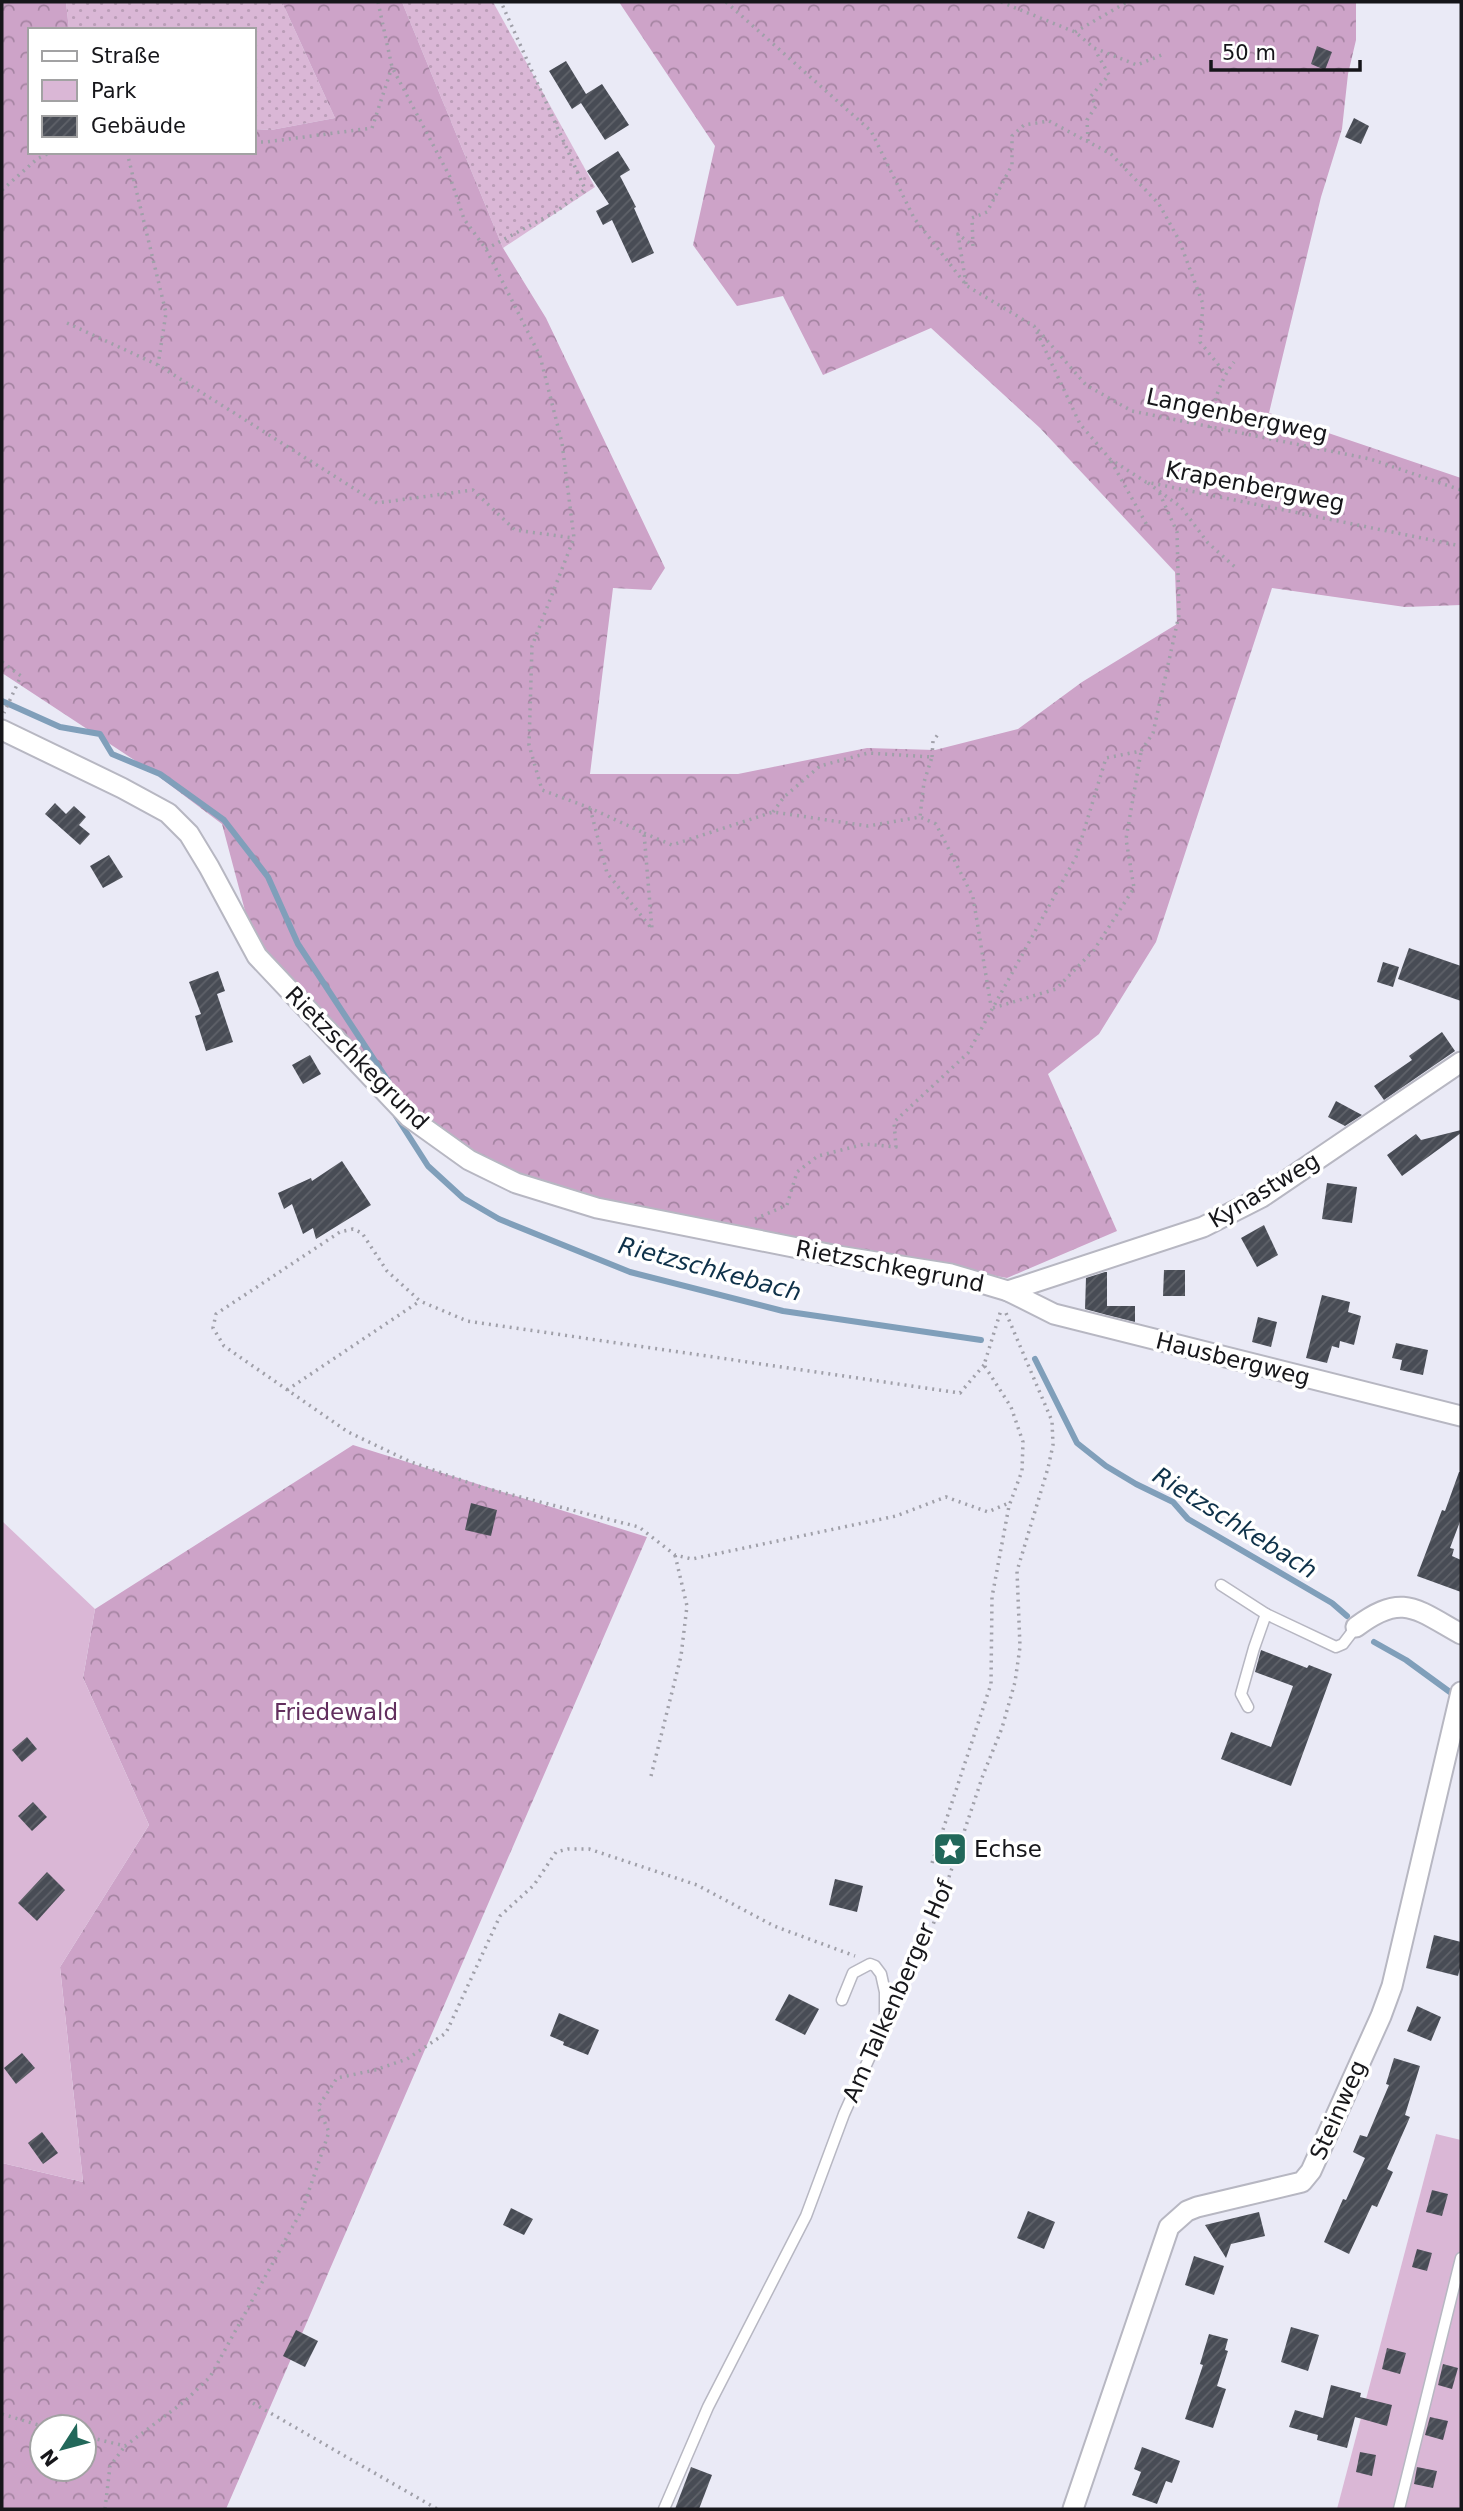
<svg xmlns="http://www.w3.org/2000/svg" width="1463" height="2511" font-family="'DejaVu Sans',sans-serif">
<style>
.grass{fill:url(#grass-dots)}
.forest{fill:url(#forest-crowns);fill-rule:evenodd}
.green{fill:#dab7d6}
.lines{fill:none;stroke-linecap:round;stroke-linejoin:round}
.stream{stroke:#809fba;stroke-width:6}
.building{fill:url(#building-hatch)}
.lane-casing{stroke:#b7b7c2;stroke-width:13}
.street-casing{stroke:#b7b7c2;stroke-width:23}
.path{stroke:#a0a0a9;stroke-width:3.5;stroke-dasharray:2 5;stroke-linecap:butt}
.lane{stroke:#fff;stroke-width:10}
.street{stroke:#fff;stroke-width:19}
.labels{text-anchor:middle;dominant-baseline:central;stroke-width:7;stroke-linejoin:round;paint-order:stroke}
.street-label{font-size:23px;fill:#16161a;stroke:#fff}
.park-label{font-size:23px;fill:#622f5e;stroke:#fff}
.poi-label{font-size:23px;fill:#16161a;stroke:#fff;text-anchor:start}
.water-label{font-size:24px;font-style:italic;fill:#0e3149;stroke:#fff}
</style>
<defs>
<pattern id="grass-dots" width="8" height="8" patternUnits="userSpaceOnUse" patternTransform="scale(1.75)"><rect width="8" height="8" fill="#dab7d6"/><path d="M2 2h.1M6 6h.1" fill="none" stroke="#ba9db7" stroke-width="1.8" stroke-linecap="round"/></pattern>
<pattern id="forest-crowns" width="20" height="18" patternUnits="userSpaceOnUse" patternTransform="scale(1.75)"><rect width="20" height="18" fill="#cda3c8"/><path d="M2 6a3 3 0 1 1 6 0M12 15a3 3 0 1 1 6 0" fill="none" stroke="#a584a2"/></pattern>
<pattern id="building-hatch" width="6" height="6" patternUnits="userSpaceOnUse" patternTransform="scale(1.75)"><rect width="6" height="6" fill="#484c55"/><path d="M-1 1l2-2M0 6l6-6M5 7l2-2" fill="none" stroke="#5f6269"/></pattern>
</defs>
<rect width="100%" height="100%" fill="#eaeaf6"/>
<g class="grass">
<polygon points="66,2 282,2 335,118 271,130 254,129 254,30 69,30"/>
<polygon points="402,2 493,2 595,187 503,248"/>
</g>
<g class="forest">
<polygon points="2,2 66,2 69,30 30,30 30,152 254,152 254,129 271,130 335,118 282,2 402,2 503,248 546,318 665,568 651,590 613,588 590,774 738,774 867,748 935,750 1018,729 1082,682 1177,624 1175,572 1040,428 931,328 823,375 783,296 737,306 693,245 715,146 619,2 1356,2 1356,40 1348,74 1342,129 1321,197 1269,413 1461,478 1461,605 1405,607 1272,588 1156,942 1099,1034 1048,1074 1117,1231 1007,1278 516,1183 409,1117 257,956 222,824 154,773 2,673"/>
<path d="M353 1445 647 1537 226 2509H2V2163L83 2182 60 1967 149 1825 83 1678 95 1609ZM42 2427H84V2469H42Z"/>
</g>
<g class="green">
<polygon points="2,1521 95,1609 83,1678 149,1825 60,1967 83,2182 2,2163"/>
<polygon points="1436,2134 1461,2140 1461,2509 1337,2509"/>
</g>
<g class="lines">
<g class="stream">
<polyline points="2,701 60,727 100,734 112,754 160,774 224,820 268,877 298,944 388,1081"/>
<polyline points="396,1116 428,1166 463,1198 499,1219 630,1272 783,1311 981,1340"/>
<polyline points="1035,1359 1077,1443 1106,1466 1136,1484 1173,1502 1188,1519 1332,1603 1347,1616"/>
<polyline points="1374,1642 1406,1660 1454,1695"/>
</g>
</g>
<g class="building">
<polygon points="1317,46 1332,52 1325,70 1311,64"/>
<polygon points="566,61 586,94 602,84 629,125 605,140 581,103 572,109 549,71"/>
<polygon points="1354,118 1369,126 1361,144 1345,137"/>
<polygon points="618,151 630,170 620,176 636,207 634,208 654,253 632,263 612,220 603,225 596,211 609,204 587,171"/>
<polygon points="55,803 66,814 74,806 86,817 79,825 90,834 80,845 45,814"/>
<polygon points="109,855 123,877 103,888 90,866"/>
<polygon points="1409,948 1461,966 1461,1001 1398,979"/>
<polygon points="1383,962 1399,967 1393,987 1377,982"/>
<polygon points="218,971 225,991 217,994 233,1042 206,1051 195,1016 201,1014 189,982"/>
<polygon points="1442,1032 1455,1051 1384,1100 1374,1086 1412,1060 1409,1056"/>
<polygon points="310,1055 321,1074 303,1084 292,1065"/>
<polygon points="1336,1101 1362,1115 1345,1126 1328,1117"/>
<polygon points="1461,1130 1461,1133 1402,1176 1387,1155 1416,1134 1421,1140"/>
<polygon points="342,1161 371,1205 316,1239 313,1228 303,1234 292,1204 284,1209 278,1193 311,1178 312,1181"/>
<polygon points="1327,1183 1357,1187 1352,1223 1322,1219"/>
<polygon points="1264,1225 1278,1255 1257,1267 1241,1238"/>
<polygon points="1164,1270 1185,1270 1185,1296 1163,1296"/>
<polygon points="1105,1272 1107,1272 1107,1315 1085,1309 1086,1278"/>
<polygon points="1322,1295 1350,1302 1348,1312 1361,1316 1354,1345 1340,1341 1339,1348 1332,1346 1327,1363 1306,1358"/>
<polygon points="1107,1306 1135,1306 1135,1322 1107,1315"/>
<polygon points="1258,1317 1277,1322 1271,1347 1252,1342"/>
<polygon points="1396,1343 1428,1350 1423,1375 1400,1370 1402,1360 1392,1358"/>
<polygon points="1459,1472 1461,1472 1461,1519 1450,1548 1454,1549 1452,1556 1461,1560 1461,1592 1417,1576 1442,1510 1445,1511"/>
<polygon points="471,1503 497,1510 491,1536 465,1530"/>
<polygon points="1261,1650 1307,1668 1309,1665 1332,1674 1291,1786 1221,1759 1231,1732 1271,1747 1293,1686 1255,1672"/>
<polygon points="27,1737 37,1749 22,1762 12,1750"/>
<polygon points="33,1802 47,1817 32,1831 18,1816"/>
<polygon points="47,1872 65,1890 37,1921 18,1903"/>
<polygon points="835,1879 863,1886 857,1912 829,1905"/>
<polygon points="1434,1935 1461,1942 1461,1964 1458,1976 1426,1968"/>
<polygon points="789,1994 819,2009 805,2035 775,2020"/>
<polygon points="1417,2006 1441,2017 1431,2041 1407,2031"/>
<polygon points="559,2013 599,2030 588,2055 563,2045 564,2042 550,2036"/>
<polygon points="22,2053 35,2068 16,2084 4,2068"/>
<polygon points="1394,2058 1420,2066 1405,2115 1410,2117 1387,2169 1393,2172 1377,2207 1372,2205 1349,2254 1324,2242 1343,2199 1346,2200 1365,2158 1353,2152 1360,2135 1367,2137 1389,2085 1386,2084"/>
<polygon points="42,2132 58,2153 43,2164 28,2143"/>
<polygon points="1432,2190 1448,2194 1442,2216 1426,2212"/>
<polygon points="511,2208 533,2219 524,2235 503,2225"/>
<polygon points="1028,2211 1055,2222 1044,2249 1017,2238"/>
<polygon points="1259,2212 1265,2236 1231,2244 1226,2258 1205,2225"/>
<polygon points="1417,2249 1432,2253 1427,2271 1412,2267"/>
<polygon points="1194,2256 1224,2266 1214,2295 1185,2285"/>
<polygon points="1291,2327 1319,2335 1308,2371 1281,2362"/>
<polygon points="296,2330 318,2341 305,2367 283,2356"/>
<polygon points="1209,2334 1228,2339 1225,2350 1228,2351 1217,2386 1226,2389 1213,2428 1185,2419 1203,2365 1200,2364"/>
<polygon points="1387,2348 1406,2353 1400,2374 1382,2369"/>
<polygon points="1443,2364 1458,2368 1452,2389 1438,2385"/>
<polygon points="1331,2385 1361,2393 1360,2397 1392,2405 1387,2426 1355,2417 1347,2448 1317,2440 1318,2435 1289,2427 1295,2410 1323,2418"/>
<polygon points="1430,2417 1448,2421 1443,2440 1425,2435"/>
<polygon points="1142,2447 1180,2461 1172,2483 1166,2481 1157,2504 1132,2495 1141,2472 1134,2469"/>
<polygon points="1360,2452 1376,2455 1372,2476 1356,2472"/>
<polygon points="691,2467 712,2475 699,2509 675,2509"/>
<polygon points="1417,2467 1437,2471 1433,2488 1414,2484"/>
</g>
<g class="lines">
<g class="lane-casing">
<g id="lane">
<polyline points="1221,1585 1266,1614"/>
<polyline points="1248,1707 1241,1694 1254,1648 1266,1614 1336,1647 1343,1644 1356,1627"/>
<polyline points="664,2509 708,2407 806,2216 844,2114 885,2023 885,1992 881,1974 875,1966 870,1964 853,1973 842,2000"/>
<polyline points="1399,2509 1461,2258"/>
</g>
</g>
<g class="street-casing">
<g id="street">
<polyline points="2,730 122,788 168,813 189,834 209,867 257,956 409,1117 469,1160 516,1183 597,1208 838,1256 951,1274 1008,1291 1054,1314 1461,1416"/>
<polyline points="1008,1291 1203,1227 1262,1197 1461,1062"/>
<path d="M1356 1627C1402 1592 1416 1609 1461 1634"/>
<polyline points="1073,2509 1169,2227 1187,2211 1197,2207 1302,2182 1311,2171 1381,2016 1392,1986 1461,1692"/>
</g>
</g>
<g class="path">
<polyline points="378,2 392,67 450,177 464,219 486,249 540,356 562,443 574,538 532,646 529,745 542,790 590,808 644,833 652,929 607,873 590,808"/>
<polyline points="726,2 871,131 914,218 967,286 1034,326 1080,424 1110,459 1146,482 1461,546"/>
<polyline points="1001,2 1075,32 1094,48 1137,65 1164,54"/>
<polyline points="1075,32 1127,2"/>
<polyline points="1088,141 1087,120 1096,106 1091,96 1109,75 1095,50"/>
<polyline points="254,142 266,142 372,128 392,67"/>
<polyline points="127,152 166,313 158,365"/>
<polyline points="2,190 37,159 51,152"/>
<polyline points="486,249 557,211 585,189 501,2"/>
<polyline points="966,284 958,234 973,246 972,218 987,212 1012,165 1012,136 1024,125 1049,121 1111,154 1159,204 1179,240 1203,304 1200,342 1225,373"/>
<polyline points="67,323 158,365 377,503 473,490 515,530 574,538"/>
<polyline points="1038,330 1086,385 1132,411 1370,459 1461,490"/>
<path d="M1210 428C1213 403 1219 382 1234 362"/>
<polyline points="1111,461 1148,527"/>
<polyline points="1148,483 1181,507 1208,543 1235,567"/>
<polyline points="2,662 21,676 4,713"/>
<polyline points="932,757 933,741 939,733"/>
<polyline points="773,812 784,797 820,766 868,753 932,757 924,782 920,817"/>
<polyline points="644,833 672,845 773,812 868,826 920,817 936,824 973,897 991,1006"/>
<polyline points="993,1008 1056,989 1094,950 1134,888 1126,839 1141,752"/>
<polyline points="755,1219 787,1205 797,1172 818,1156 865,1144 896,1147 894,1122 968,1053 1076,857 1106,758 1141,751 1153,733 1179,615 1177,532 1159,492"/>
<polyline points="984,1365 960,1393 467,1321 420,1301 387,1271 362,1233 353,1229 340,1232 216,1314 213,1328 224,1346 348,1432 411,1462 481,1487 639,1527 675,1555 692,1559 896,1516 946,1497 988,1512 1011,1502"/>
<polyline points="287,1390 420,1301"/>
<polyline points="651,1776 681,1656 687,1606 675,1555"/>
<polyline points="932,1863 991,1684 992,1597 1009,1506 1022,1471 1023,1442 1011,1407 984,1365 1001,1310"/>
<polyline points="900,1993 933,1925 983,1775 1002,1728 1015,1682 1020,1647 1017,1571 1048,1468 1053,1445 1052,1421 1006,1313"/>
<polyline points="253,2403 437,2509"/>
<polyline points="2,2414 45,2427"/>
<polyline points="84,2436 125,2446 185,2401 210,2377 303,2208 329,2132 318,2107 337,2078 375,2070 407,2059 446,2033 500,1916 534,1885 556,1852 568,1849 589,1849 697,1885 774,1926 855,1956"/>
<polyline points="105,2509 110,2466 125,2446"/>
</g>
<use href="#lane" class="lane"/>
<use href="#street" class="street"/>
</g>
<defs>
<g id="sight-square" transform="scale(1.75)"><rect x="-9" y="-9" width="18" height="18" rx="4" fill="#22685a" stroke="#fff"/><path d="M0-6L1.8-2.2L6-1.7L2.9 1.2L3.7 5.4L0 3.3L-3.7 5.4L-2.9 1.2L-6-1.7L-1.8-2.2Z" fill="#fff"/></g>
</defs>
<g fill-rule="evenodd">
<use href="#sight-square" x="950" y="1849"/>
</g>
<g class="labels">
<g class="street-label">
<text transform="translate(1237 415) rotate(12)">Langenbergweg</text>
<text transform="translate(1255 486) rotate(11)">Krapenbergweg</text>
<text transform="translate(357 1058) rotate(45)">Rietzschkegrund</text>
<text transform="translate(1264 1190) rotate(-31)">Kynastweg</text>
<text transform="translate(890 1266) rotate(11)">Rietzschkegrund</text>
<text transform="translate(1233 1359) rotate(14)">Hausbergweg</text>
<text transform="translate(898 1991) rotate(-66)">Am Talkenberger Hof</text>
<text transform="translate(1338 2110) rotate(-66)">Steinweg</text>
</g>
<g class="park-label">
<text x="336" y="1712">Friedewald</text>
</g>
<g class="poi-label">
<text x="974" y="1849">Echse</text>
</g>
<g class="water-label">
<text transform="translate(710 1269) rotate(15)">Rietzschkebach</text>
<text transform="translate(1235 1523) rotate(32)">Rietzschkebach</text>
</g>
</g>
<rect width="1463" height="2511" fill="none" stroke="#16161a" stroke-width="7"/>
<rect x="28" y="28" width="228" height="126" fill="#ffffff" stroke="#a2a2a3" stroke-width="2"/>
<rect x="42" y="51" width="35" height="10" fill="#ffffff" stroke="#a2a2a3" stroke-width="2"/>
<text x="91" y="63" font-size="21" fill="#16161a">Straße</text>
<rect x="42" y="80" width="35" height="21" fill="#dab7d6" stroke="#a2a2a3" stroke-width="2"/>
<text x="91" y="98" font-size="21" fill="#16161a">Park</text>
<rect x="42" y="116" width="35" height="21" fill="url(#building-hatch)" stroke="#a2a2a3" stroke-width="2"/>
<text x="91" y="133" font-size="21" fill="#16161a">Gebäude</text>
<g transform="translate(63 2448) rotate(234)"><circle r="33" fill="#ffffff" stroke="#a2a2a3" stroke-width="2"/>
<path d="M0-5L12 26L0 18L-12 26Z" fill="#22685a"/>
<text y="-10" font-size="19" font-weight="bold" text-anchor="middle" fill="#16161a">N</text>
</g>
<path d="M1211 60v10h149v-10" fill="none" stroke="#16161a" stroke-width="3.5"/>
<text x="1222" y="60" font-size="21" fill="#16161a" stroke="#ffffff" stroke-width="5" paint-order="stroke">50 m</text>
</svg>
